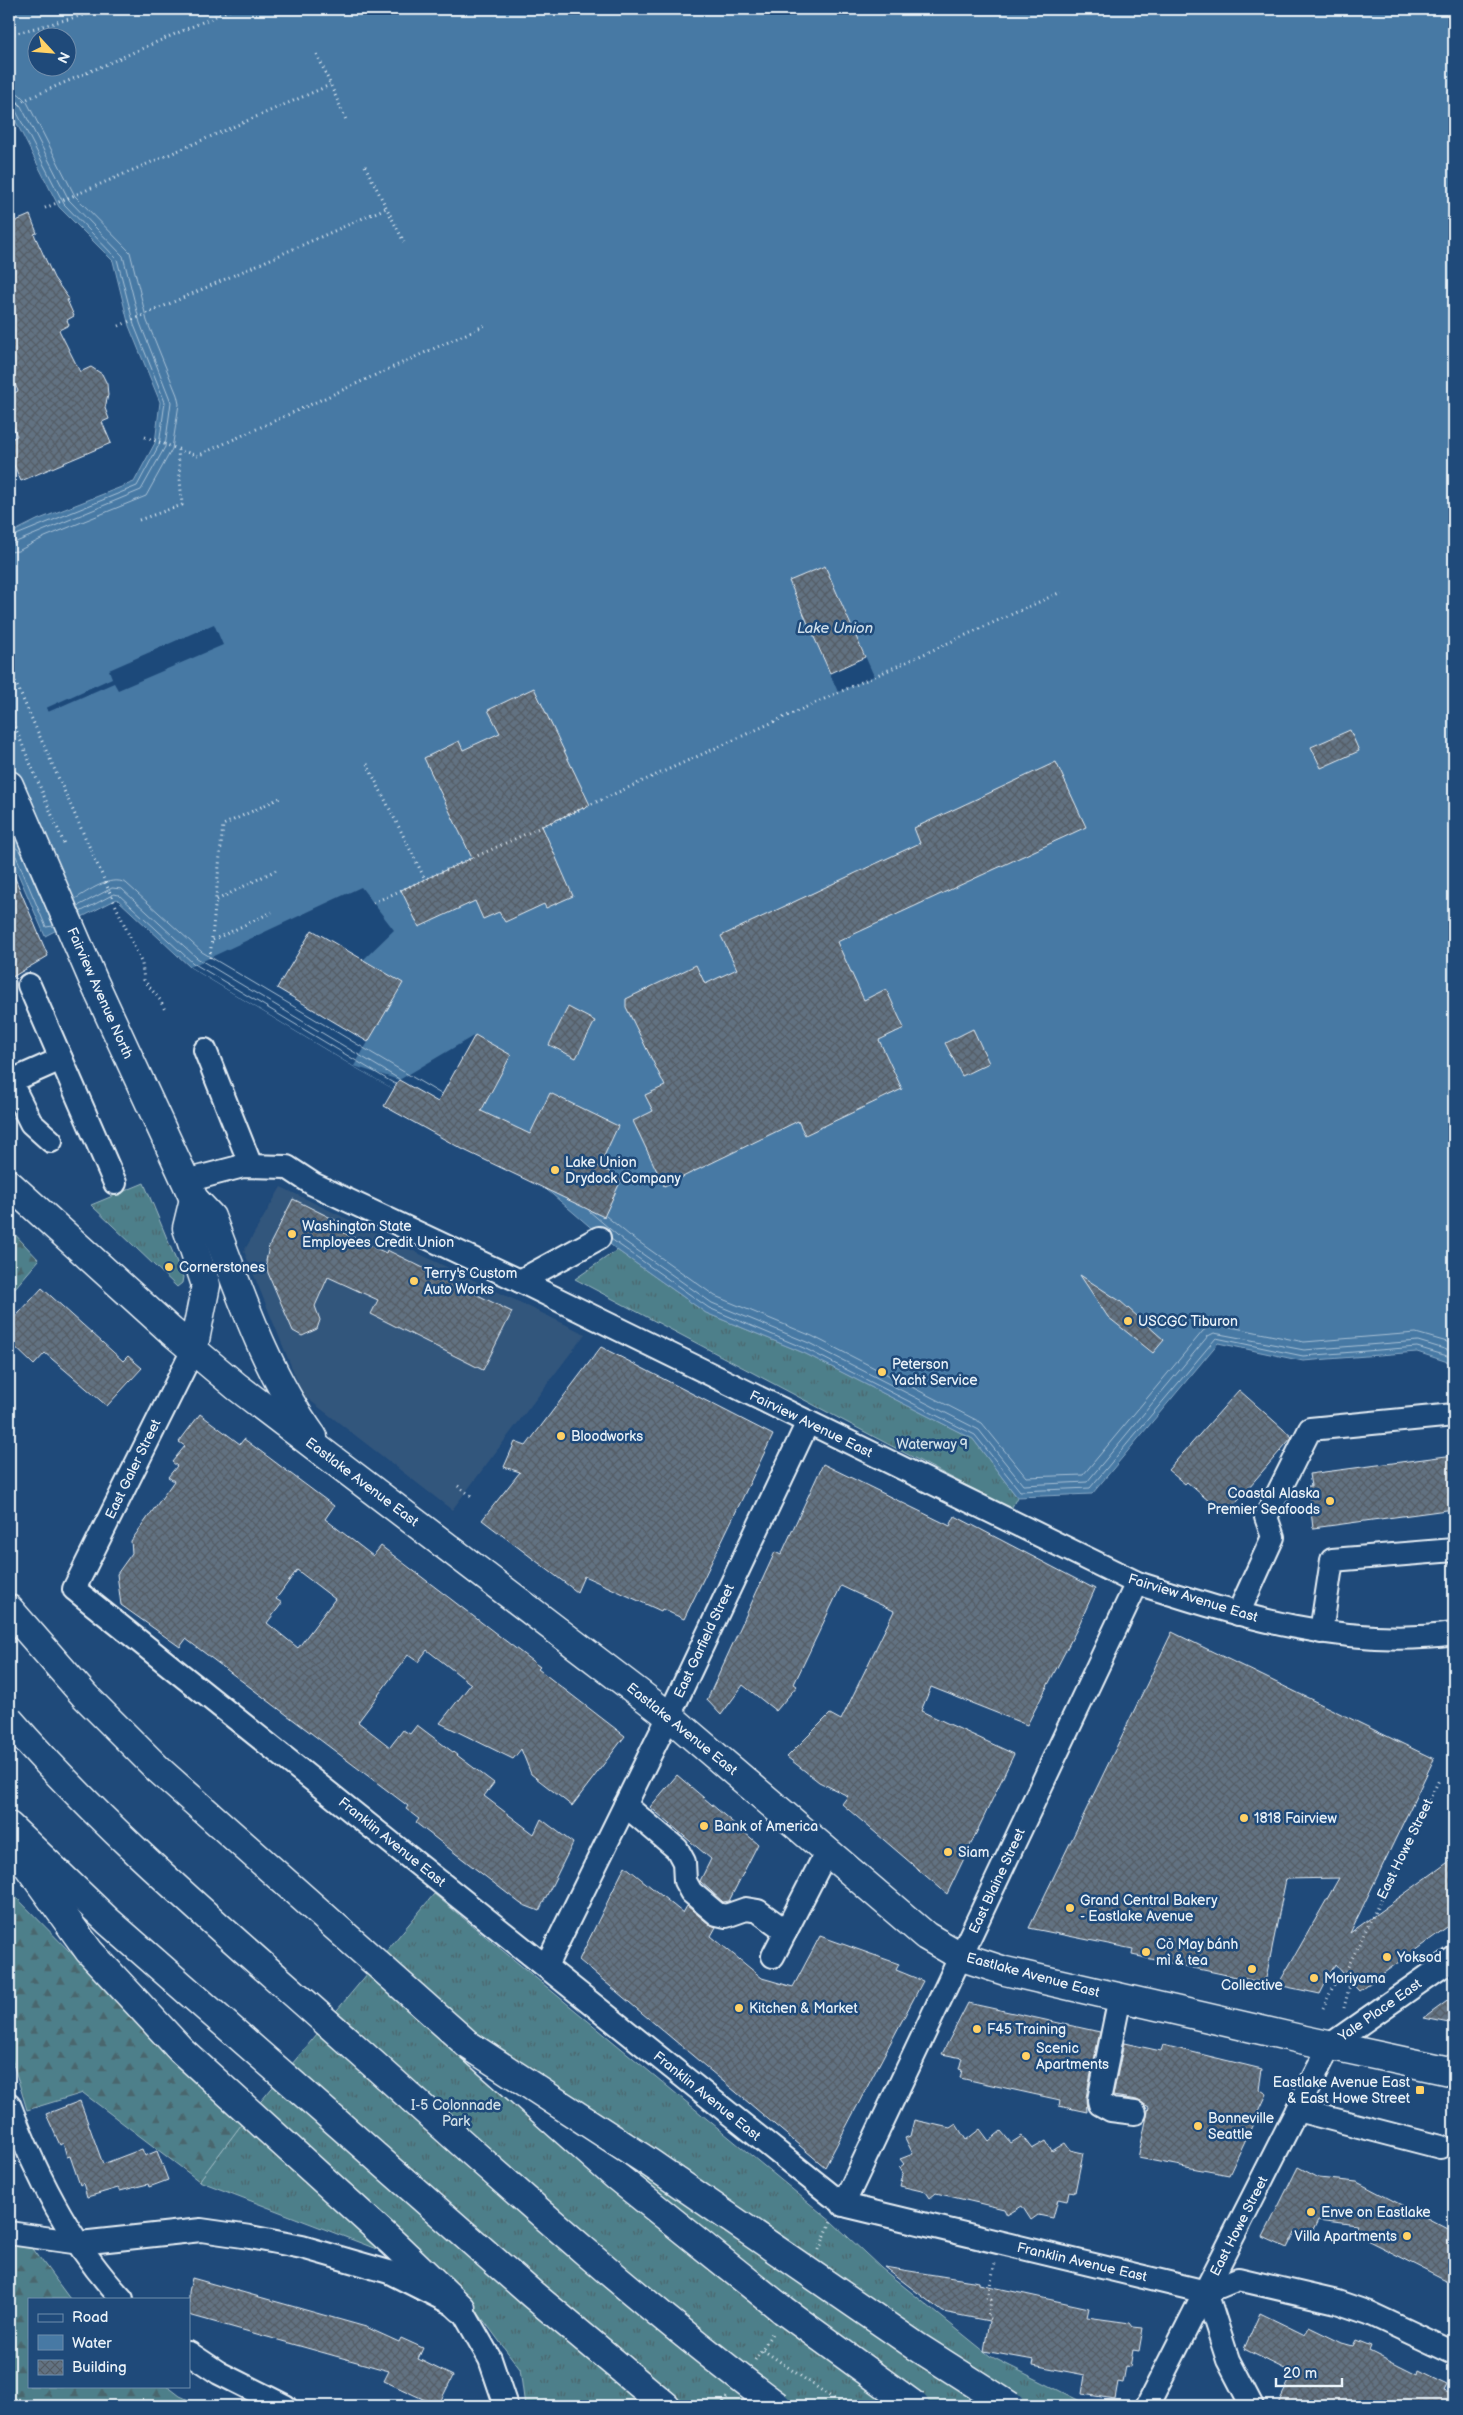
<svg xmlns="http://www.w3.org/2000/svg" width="1463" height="2415" font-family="'Balsamiq Sans',sans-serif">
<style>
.built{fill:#33567c}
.grass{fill:url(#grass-tufts);stroke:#9bb8c1}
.forest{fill:url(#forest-firs);stroke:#9bb8c1}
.water{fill:#4779a4;stroke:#87a9c6;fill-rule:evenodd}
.pier{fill:#1f4a7a}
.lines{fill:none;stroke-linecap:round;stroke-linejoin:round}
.shore{stroke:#a8c1d6;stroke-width:1}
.building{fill:url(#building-cross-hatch);stroke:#e8f1f8;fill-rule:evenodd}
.minor-casing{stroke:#e8f1f8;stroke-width:26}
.major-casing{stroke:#e8f1f8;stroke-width:31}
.highway-casing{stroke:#e8f1f8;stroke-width:31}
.path{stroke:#e8f1f8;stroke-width:3;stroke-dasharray:1 4;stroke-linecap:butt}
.minor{stroke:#1f4a7a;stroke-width:22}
.major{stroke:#1f4a7a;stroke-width:28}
.highway{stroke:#1f4a7a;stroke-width:28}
.highway-bridge-casing{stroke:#e8f1f8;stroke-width:31;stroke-linecap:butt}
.highway-bridge{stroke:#1f4a7a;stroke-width:28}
.poi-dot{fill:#ffd166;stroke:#1f4a7a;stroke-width:2}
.labels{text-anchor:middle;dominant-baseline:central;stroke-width:5;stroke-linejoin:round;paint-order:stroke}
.street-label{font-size:14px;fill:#e8f1f8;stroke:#1f4a7a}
.poi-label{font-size:14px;fill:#e8f1f8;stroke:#1f4a7a;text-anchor:start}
.park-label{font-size:14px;fill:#d1e0e8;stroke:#1f4a7a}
.water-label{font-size:15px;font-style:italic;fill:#d0dfeb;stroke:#1f4a7a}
</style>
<defs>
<pattern id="grass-tufts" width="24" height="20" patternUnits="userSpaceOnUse" patternTransform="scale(1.25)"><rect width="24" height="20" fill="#4e7f8a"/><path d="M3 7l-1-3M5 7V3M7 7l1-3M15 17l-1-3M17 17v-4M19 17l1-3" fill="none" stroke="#4a666d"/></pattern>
<pattern id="forest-firs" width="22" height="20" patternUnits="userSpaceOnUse" patternTransform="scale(1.25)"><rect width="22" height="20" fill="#4e7f8a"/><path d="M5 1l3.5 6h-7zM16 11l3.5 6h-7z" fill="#4a666d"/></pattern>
<pattern id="building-cross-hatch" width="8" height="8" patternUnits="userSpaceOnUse" patternTransform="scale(1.25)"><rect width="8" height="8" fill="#627282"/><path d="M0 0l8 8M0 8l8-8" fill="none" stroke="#545d66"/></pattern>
</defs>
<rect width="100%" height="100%" fill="#1f4a7a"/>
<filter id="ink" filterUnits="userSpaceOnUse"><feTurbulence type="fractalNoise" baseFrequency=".02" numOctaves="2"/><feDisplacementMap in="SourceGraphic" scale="10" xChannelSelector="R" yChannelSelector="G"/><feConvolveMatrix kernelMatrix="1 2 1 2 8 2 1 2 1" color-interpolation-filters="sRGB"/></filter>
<g filter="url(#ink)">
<polygon class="built" points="281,1187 585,1334 452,1510 303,1395 244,1251"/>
<g class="grass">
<polygon points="144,1183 183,1277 182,1283 177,1287 91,1205"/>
<polygon points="617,1250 706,1313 804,1353 973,1439 1017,1497 1011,1509 575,1279"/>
<polygon points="434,1894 832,2222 881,2268 990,2356 1090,2406 525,2406 520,2369 452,2278 199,2181 241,2125"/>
</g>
<g class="forest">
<polygon points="9,1228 39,1260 9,1295"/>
<polygon points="9,1890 241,2125 199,2181 83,2093 27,2110 9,2050"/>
<polygon points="28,2242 70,2299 29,2299 29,2386 167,2386 180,2396 202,2406 9,2406 9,2243"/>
</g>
<path class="water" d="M9 9H1454V1364L1417 1352 1303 1361 1218 1343 1092 1494 1017 1497 973 1439 804 1353 706 1313 617 1250 496 1146 353 1066 190 967 117 899 45 936 9 853V534L37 520 134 482 155 443 160 402 129 326 113 261 59 207 9 108ZM38 38H68V68H38Z"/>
<g class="pier">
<polygon points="825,566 874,676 838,692 789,581"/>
<polygon points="214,624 223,645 118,690 114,683 48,712 46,708 112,678 109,670"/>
<polygon points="361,887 394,930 363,960 403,983 354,1066 399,1080 475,1035 511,1055 469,1132 353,1066 190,967"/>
</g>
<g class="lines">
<g class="shore">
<polyline points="9,92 19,94 27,102 75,196 130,252 147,321 177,395 179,404 172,449 146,496 45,537 18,551 9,552"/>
<polyline points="9,100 16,101 21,106 69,200 123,256 140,323 171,402 165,447 141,490 9,545"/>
<polyline points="9,106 15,109 64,204 117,259 134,325 165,402 159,445 137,486 9,538"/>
<polyline points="9,846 15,847 21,852 51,920"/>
<polyline points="9,853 16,856 46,927 53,926"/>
<path d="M75 899C89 891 109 875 126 883L202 952 441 1094"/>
<polyline points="78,906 112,888 122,889 197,958 399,1079"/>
<polyline points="80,912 114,894 119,895 193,963 395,1084"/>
<polyline points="589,1211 624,1241 712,1303 809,1343 979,1430 1023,1485 1087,1482 1208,1336 1214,1333 1304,1350 1418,1341 1454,1352"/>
<polyline points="606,1216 629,1235 715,1296 812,1336 982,1423 1026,1477 1083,1475 1203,1331 1211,1325 1221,1325 1304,1342 1416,1333 1454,1344"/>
<polyline points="611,1239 709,1308 806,1349 975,1435 1020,1491 1090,1488 1216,1338 1303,1356 1417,1347 1454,1358"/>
</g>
</g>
<g class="building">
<polygon points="30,215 37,233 34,234 54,278 69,299 67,300 74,316 67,320 69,325 59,330 80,372 91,367 102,374 107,384 108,395 105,408 109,419 102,422 111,443 21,481 9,454 9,440 17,436 9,417 9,396 18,391 9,371 9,224"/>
<polygon points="825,566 865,657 830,673 789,581"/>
<polygon points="534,688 590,805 542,826 573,896 546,908 544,904 505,922 499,912 483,919 475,901 419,927 401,890 472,858 424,758 459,741 463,750 500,733 488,710"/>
<polygon points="1350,730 1359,751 1321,768 1311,747"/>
<polygon points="1056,762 1086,827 837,942 864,1000 886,989 904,1028 879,1040 902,1089 805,1135 798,1121 664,1186 633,1121 653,1111 645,1095 665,1086 626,1007 626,999 696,965 705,984 737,969 721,936 920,843 914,828"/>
<polygon points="9,864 48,956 9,979"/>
<polygon points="312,930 403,983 368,1042 277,988"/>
<polygon points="568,1007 595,1021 576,1058 549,1045"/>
<polygon points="973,1029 989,1063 962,1076 945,1043"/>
<polygon points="475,1035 511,1055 481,1111 530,1134 550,1093 618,1126 599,1167 622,1178 604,1217 464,1150 384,1106 399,1080 438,1102"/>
<polygon points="293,1199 347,1226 344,1233 386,1253 387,1250 512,1312 483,1370 371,1314 378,1300 328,1277 315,1306 320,1320 317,1329 302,1336 293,1331 268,1273 266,1261 269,1246"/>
<polygon points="1080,1275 1120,1301 1164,1340 1153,1353 1108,1317"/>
<polygon points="42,1288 123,1361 128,1356 142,1368 107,1406 45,1353 34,1365 9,1341 9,1324"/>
<polygon points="601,1347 773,1435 684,1619 662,1609 661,1611 584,1576 577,1592 482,1520 520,1472 504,1467 515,1442 526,1446"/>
<polygon points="1239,1390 1292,1437 1225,1515 1187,1482 1185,1484 1168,1470"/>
<path d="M200 1414 240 1444 244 1439 334 1506 325 1519 373 1556 381 1546 540 1667 538 1669 625 1736 572 1806 531 1774 521 1749 513 1759 440 1723 471 1684 427 1650 418 1662 408 1655 358 1722 390 1747 403 1730 410 1734 417 1725 494 1783 484 1796 534 1834 541 1819 573 1843 539 1911 521 1904 416 1823 419 1819 406 1809 408 1806 186 1639 180 1647 121 1605 117 1574 132 1553 131 1541 174 1481 168 1477 177 1466 172 1462 185 1446 179 1442ZM297 1570 335 1599 298 1648 267 1623 282 1603 276 1599Z"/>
<polygon points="1454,1455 1454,1509 1313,1528 1308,1486 1311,1486 1309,1474"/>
<polygon points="823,1464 950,1526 955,1516 1095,1589 1077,1629 1027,1725 931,1687 921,1711 1014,1754 947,1894 842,1804 848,1796 819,1782 787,1757 830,1714 841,1720 894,1611 841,1586 794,1684 797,1686 776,1711 743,1685 721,1715 707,1700 775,1552 781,1555"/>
<polygon points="1172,1632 1434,1759 1350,1933 1454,1858 1454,1922 1359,1991 1335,1964 1320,1994 1278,1985 1339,1878 1286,1879 1265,1983 1132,1955 1133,1949 1029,1928"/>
<polygon points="677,1775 758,1844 729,1901 723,1902 700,1881 711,1859 650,1807"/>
<polygon points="625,1866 683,1913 687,1906 709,1924 716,1927 711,1936 762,1978 793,1987 820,1936 899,1964 896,1970 923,1981 825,2167 579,1960"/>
<polygon points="1454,1996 1454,2024 1424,2018"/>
<polygon points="968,2003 1100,2032 1086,2097 1087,2112 1059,2106 1060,2100 960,2078 962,2070 959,2069 962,2058 942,2054"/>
<polygon points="1124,2043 1161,2051 1163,2045 1262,2069 1259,2089 1267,2094 1229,2175 1138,2158 1149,2107 1137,2100 1113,2096"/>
<polygon points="80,2101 103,2164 142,2149 145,2156 157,2151 168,2180 149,2187 148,2184 120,2191 118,2188 87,2197 83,2183 80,2185 70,2156 67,2157 63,2143 60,2145 46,2114"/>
<polygon points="914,2120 950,2128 956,2124 966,2140 980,2129 989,2141 1001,2131 1011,2143 1022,2136 1032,2149 1046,2141 1052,2151 1065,2143 1070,2150 1083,2153 1075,2192 1069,2191 1067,2201 1058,2199 1053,2218 1038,2215 1031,2220 1022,2206 1007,2215 1004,2209 936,2193 930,2198 926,2192 900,2186 903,2175 899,2168 904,2164 900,2159 913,2154 905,2138 910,2136"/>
<polygon points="1298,2167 1319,2178 1357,2182 1454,2232 1454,2284 1353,2233 1357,2225 1318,2220 1309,2239 1295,2232 1287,2248 1263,2237"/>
<polygon points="884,2267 979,2282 979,2284 1089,2308 1087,2317 1130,2323 1133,2327 1143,2328 1139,2351 1133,2350 1130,2367 1126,2366 1123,2383 1118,2382 1115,2399 1082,2394 1085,2375 1033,2365 1034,2360 984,2351 989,2321 943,2312"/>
<polygon points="192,2278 366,2327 399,2342 401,2338 423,2348 418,2359 453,2376 438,2406 384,2381 389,2371 189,2315 189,2292"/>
<polygon points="1260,2313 1305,2335 1309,2327 1342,2343 1353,2346 1356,2340 1371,2346 1369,2351 1417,2375 1418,2371 1447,2385 1444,2391 1454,2395 1454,2406 1277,2406 1293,2373 1244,2349"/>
</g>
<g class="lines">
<g class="minor-casing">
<g id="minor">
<polyline points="29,985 115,1183"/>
<polyline points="205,1050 251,1166"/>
<polyline points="10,1081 31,1123 51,1141"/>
<polyline points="9,1082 61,1059"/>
<path d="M186 1181 243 1166 287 1167 313 1184 520 1281 1137 1583C1240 1616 1345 1649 1454 1634"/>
<polyline points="520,1281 599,1238"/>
<polyline points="193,1350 74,1589 831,2195 848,2206 1206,2292 1238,2279 1337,2302 1369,2313 1454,2353"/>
<polyline points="1238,1614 1273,1537 1266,1517 1310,1429 1454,1415"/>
<polyline points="1321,1632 1332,1560 1454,1550"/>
<polyline points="625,1805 677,1849 684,1862 685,1881 691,1892 717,1914 726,1916 746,1909 758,1911 786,1931"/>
<polyline points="773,1956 827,1851"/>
<polyline points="546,1966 669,1716 808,1422"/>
<polyline points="1120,1997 1099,2100 1100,2104 1111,2110 1135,2113"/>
<path d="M9 2104C35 2173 71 2245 122 2299"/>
<polyline points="1297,2110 1440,2147"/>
<polyline points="843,2205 1137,1583"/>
<polyline points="9,2233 80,2243 201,2230 250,2237 302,2247 389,2272 461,2308 490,2359 506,2406"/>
<polyline points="1206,2292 1228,2360 1252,2406"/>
<polyline points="189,2353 219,2373 285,2406"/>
<polyline points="1147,2406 1330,2045 1454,1958"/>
</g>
</g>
<g class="major-casing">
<g id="major">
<path d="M9 785 94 982 194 1199 211 1217C240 1292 265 1371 313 1437"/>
<polyline points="9,1184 171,1331 236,1386 669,1716 926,1936 962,1957 1005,1971 1300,2039 1454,2072"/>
<polyline points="193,1350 206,1285 187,1228 194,1199"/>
</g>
</g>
<g class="highway-casing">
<g id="highway">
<polyline points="9,1609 85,1696 159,1770 616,2176 783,2310"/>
<polyline points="9,1826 108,1921 532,2294 666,2406"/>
<polyline points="20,1855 89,1951 181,2050 393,2243 461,2308"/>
</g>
</g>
<g class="path">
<polyline points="297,9 299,13"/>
<polyline points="9,35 106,9"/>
<polyline points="317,54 346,120"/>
<polyline points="9,107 232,9"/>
<polyline points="365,166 404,242"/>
<polyline points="45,208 330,85"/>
<polyline points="119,326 386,208"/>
<polyline points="145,437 197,456 488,324"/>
<polyline points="139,520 182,505 178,450"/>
<polyline points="9,668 142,964 144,980 160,1000 165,1010"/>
<polyline points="9,713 65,846"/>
<polyline points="367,764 425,879"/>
<polyline points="217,900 276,870"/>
<polyline points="373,903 1061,592"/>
<polyline points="213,940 272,912"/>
<polyline points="210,958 223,825 280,798"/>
<polyline points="458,1486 474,1498"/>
<polyline points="1453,1688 1454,1688"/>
<polyline points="1323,2008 1338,1976 1345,1973 1439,1780"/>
<polyline points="1344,2008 1352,1976 1345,1973"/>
<polyline points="819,2250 831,2221"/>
<polyline points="990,2319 988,2318 991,2300 987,2299 995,2263"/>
<polyline points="763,2350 844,2406"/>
<polyline points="755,2360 773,2332"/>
<polyline points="720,2406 727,2397"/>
</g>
<use href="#minor" class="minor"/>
<use href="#major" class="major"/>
<use href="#highway" class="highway"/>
<g class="highway-bridge-casing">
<g id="highway-bridge">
<path d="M9 1720C112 1838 234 1939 351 2044 490 2168 627 2294 777 2406"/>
<polyline points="467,2044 650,2163 916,2346 1010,2406"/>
<polyline points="783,2310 915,2406"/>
</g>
</g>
<use href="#highway-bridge" class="highway-bridge"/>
</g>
</g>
<g class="poi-dot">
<circle cx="555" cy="1170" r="5"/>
<circle cx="292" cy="1234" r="5"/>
<circle cx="169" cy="1267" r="5"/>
<circle cx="414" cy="1281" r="5"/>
<circle cx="1128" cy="1321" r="5"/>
<circle cx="882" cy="1372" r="5"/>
<circle cx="561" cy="1436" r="5"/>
<circle cx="1330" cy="1501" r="5"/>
<circle cx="1244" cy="1818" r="5"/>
<circle cx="704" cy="1826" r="5"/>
<circle cx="948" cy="1852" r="5"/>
<circle cx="1070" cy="1908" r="5"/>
<circle cx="1146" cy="1952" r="5"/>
<circle cx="1387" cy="1957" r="5"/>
<circle cx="1252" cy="1969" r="5"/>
<circle cx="1314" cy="1978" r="5"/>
<circle cx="739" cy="2008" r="5"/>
<circle cx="977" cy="2029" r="5"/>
<circle cx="1026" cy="2056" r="5"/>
<rect x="1415" y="2085" width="10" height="10" rx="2.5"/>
<circle cx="1198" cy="2126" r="5"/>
<circle cx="1311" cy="2212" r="5"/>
<circle cx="1407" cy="2236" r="5"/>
</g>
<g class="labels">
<g class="street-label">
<text transform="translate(100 993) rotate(66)">Fairview Avenue North</text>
<text transform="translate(811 1424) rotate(26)">Fairview Avenue East</text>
<text transform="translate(133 1469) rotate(-64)">East Galer Street</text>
<text transform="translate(362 1482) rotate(37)">Eastlake Avenue East</text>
<text transform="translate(1193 1598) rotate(17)">Fairview Avenue East</text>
<text transform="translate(704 1641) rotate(-65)">East Garfield Street</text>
<text transform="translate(682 1729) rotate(39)">Eastlake Avenue East</text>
<text transform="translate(392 1842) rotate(39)">Franklin Avenue East</text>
<text transform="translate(1405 1849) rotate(-64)">East Howe Street</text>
<text transform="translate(997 1881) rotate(-65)">East Blaine Street</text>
<text transform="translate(1033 1975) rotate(15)">Eastlake Avenue East</text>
<text transform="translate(1380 2010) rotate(-35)">Yale Place East</text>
<text transform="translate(707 2096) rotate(39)">Franklin Avenue East</text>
<text transform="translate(1239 2226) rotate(-63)">East Howe Street</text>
<text transform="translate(1082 2262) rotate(13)">Franklin Avenue East</text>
</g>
<g class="poi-label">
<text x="565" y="1162">Lake Union<tspan x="565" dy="16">Drydock Company</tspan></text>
<text x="302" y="1226">Washington State<tspan x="302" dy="16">Employees Credit Union</tspan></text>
<text x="179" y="1267">Cornerstones</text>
<text x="424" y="1273">Terry's Custom<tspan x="424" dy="16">Auto Works</tspan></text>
<text x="1138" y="1321">USCGC Tiburon</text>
<text x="892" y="1364">Peterson<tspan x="892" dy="16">Yacht Service</tspan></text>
<text x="571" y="1436">Bloodworks</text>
<text x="1320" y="1493" text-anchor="end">Coastal Alaska<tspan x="1320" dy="16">Premier Seafoods</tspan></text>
<text x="1254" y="1818">1818 Fairview</text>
<text x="714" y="1826">Bank of America</text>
<text x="958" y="1852">Siam</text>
<text x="1080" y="1900">Grand Central Bakery<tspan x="1080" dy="16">- Eastlake Avenue</tspan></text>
<text x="1156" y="1944">Cỏ May bánh<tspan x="1156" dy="16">mì &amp; tea</tspan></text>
<text x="1397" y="1957">Yoksod</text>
<text x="1324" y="1978">Moriyama</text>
<text x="1252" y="1985" text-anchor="middle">Collective</text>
<text x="749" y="2008">Kitchen &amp; Market</text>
<text x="987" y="2029">F45 Training</text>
<text x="1036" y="2048">Scenic<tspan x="1036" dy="16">Apartments</tspan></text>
<text x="1410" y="2082" text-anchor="end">Eastlake Avenue East<tspan x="1410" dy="16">&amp; East Howe Street</tspan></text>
<text x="1208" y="2118">Bonneville<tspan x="1208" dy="16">Seattle</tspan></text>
<text x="1321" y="2212">Enve on Eastlake</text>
<text x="1397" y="2236" text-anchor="end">Villa Apartments</text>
</g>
<g class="park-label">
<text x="932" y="1444">Waterway 9</text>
<text x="456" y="2105">I-5 Colonnade<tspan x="456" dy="16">Park</tspan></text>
</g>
<g class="water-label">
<text x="835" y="628">Lake Union</text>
</g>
</g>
<rect width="1463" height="2415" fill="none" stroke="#1f4a7a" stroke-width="30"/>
<rect x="15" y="15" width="1433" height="2385" fill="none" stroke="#e8f1f8" stroke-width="2" filter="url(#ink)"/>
<rect x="28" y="2298" width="162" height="90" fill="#1f4a7a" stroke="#6f8dac"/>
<rect x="38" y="2314" width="25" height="8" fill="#1f4a7a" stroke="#6f8dac"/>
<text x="72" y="2322" font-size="15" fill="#e8f1f8">Road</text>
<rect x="38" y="2335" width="25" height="15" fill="#4779a4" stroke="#6f8dac"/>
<text x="72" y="2348" font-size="15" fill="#e8f1f8">Water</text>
<rect x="38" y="2360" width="25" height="15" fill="url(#building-cross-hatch)" stroke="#6f8dac"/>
<text x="72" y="2372" font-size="15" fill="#e8f1f8">Building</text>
<g transform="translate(52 52) rotate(116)"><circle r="24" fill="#1f4a7a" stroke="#6f8dac"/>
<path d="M0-4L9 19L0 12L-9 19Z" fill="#ffd166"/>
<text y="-8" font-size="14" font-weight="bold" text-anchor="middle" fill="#e8f1f8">N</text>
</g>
<path d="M1276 2378v8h66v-8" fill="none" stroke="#e8f1f8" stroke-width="2.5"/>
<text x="1283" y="2378" font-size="15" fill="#e8f1f8" stroke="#1f4a7a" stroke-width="4" paint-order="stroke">20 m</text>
</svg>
